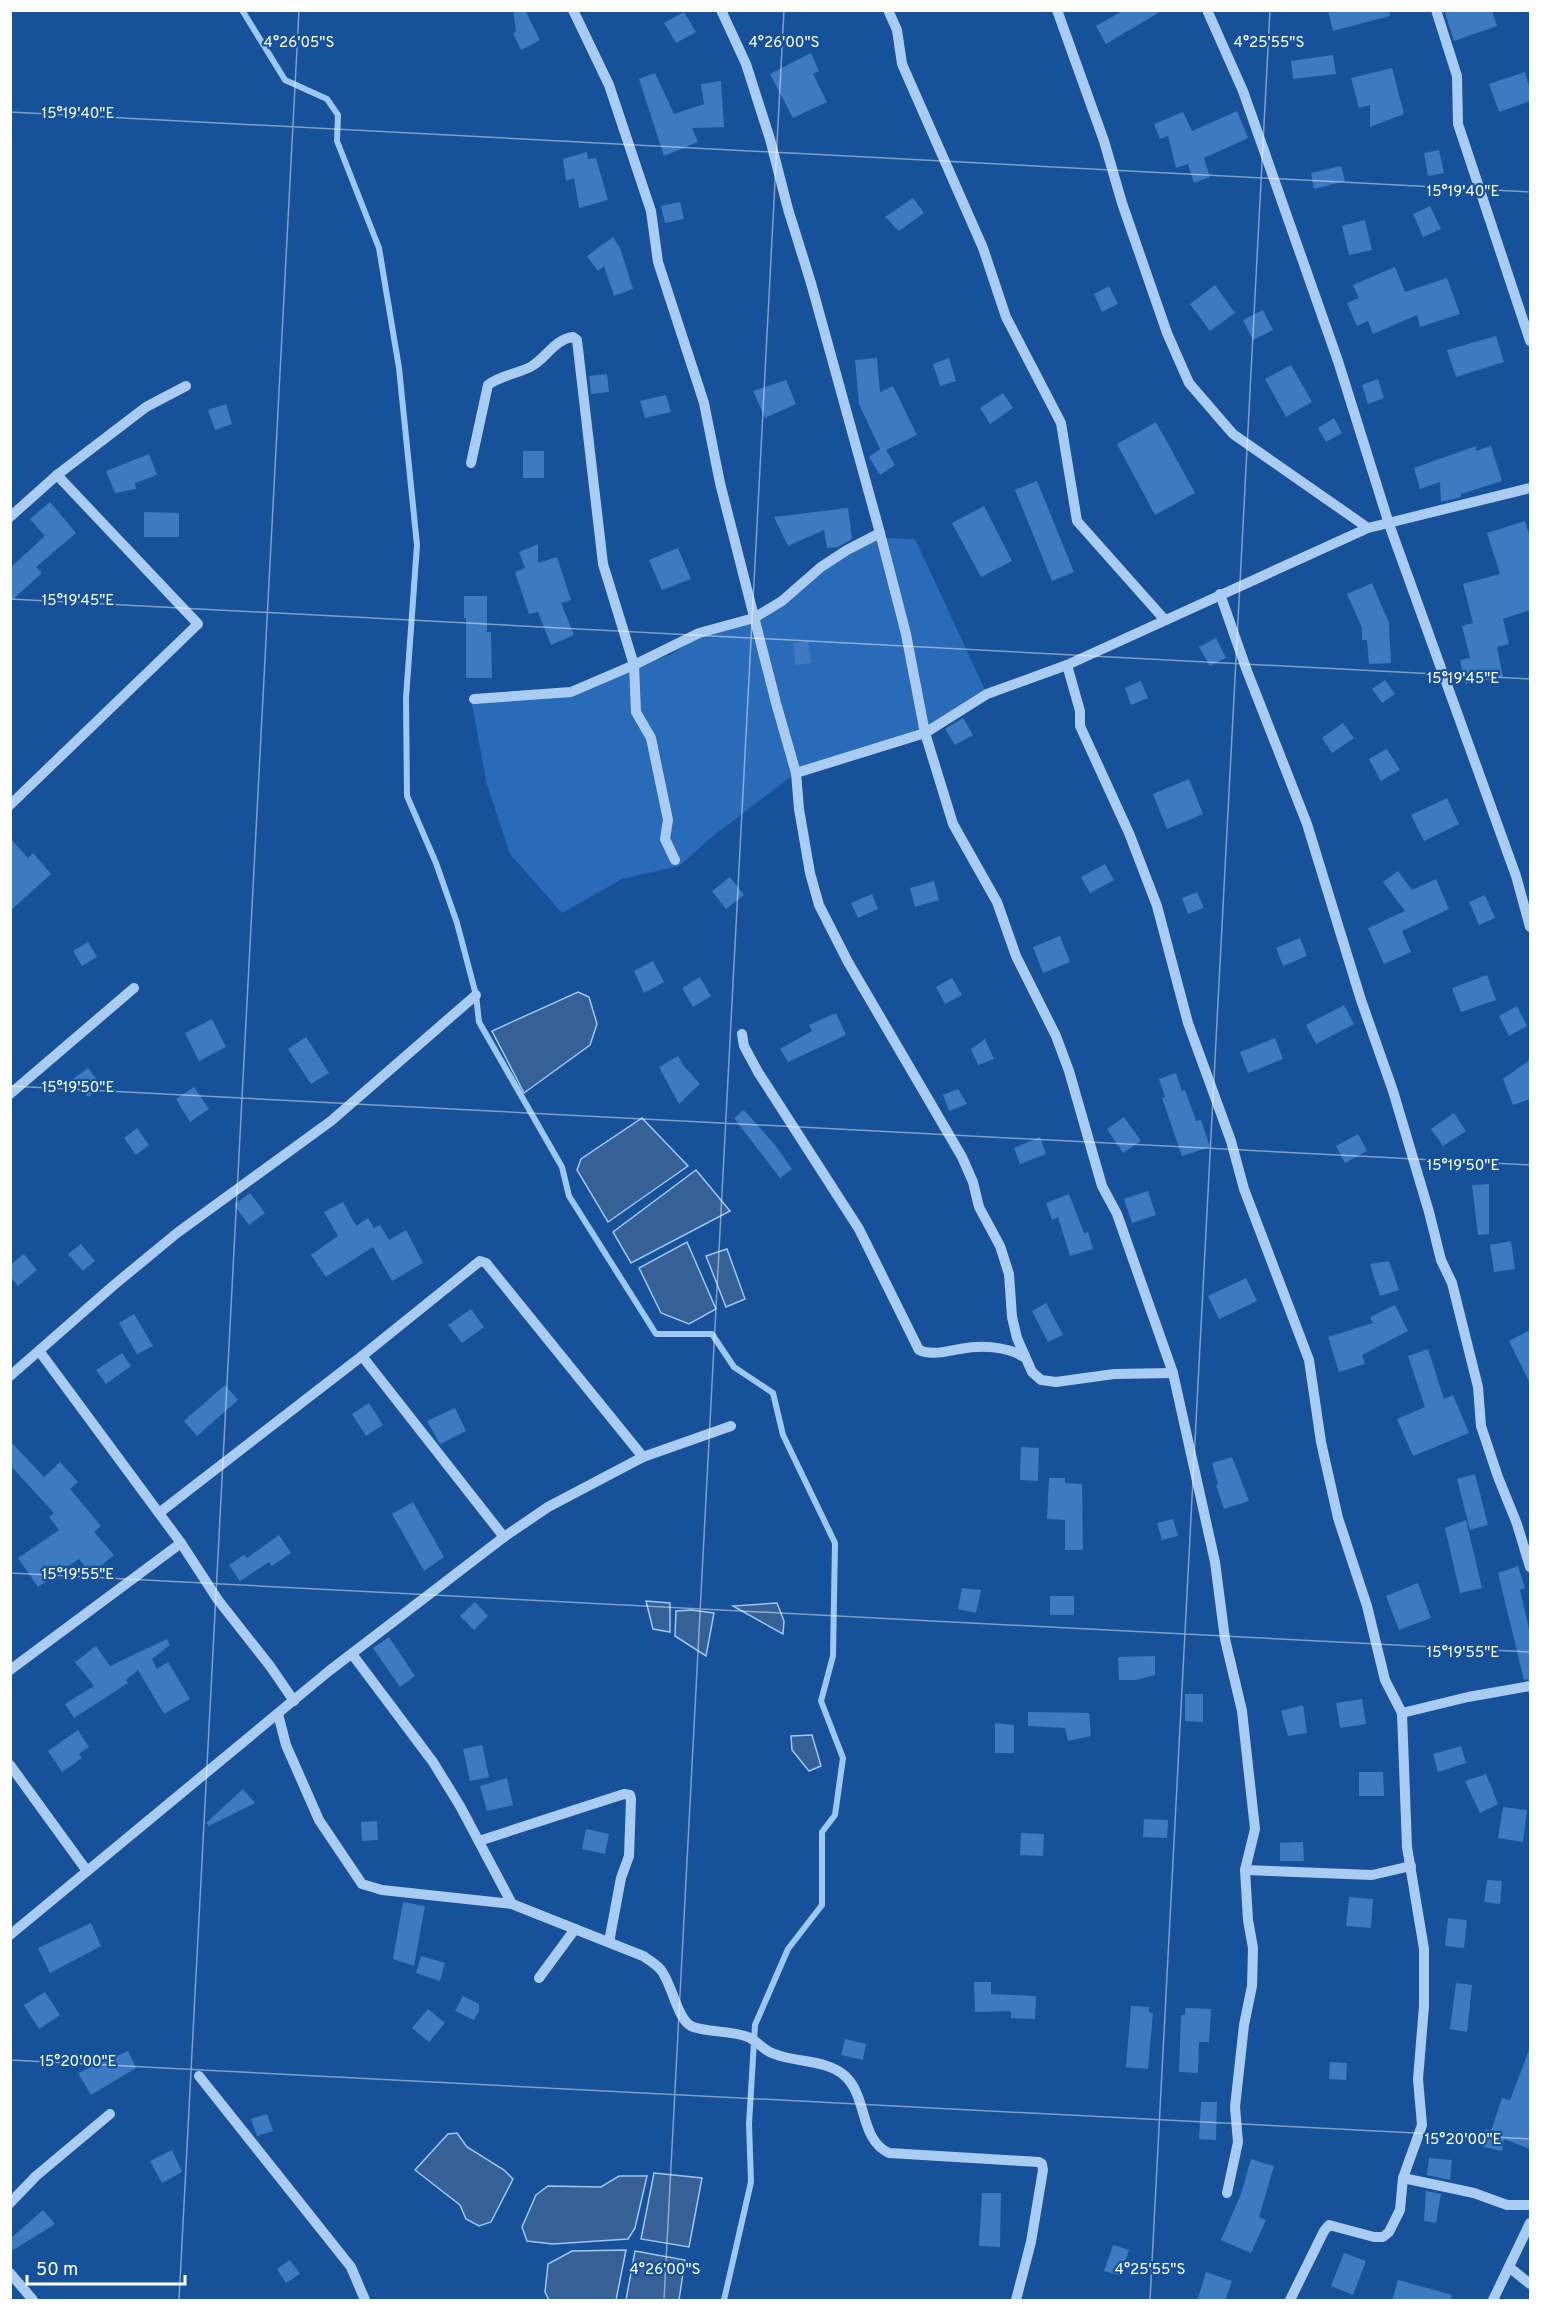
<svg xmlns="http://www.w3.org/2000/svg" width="1541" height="2311" font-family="Overpass,sans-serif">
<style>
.green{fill:#296bb8}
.water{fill:#376196;stroke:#9dc7f5;stroke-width:1.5}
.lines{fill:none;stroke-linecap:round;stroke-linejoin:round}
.stream{stroke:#9dc7f5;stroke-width:6}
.building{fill:#3e7ac1}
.minor{stroke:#aaccf2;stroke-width:10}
.ticks{fill:none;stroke:#fff;stroke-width:1.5;stroke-opacity:0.45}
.ticks-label{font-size:15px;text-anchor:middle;fill:#fff;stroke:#16519a;stroke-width:4.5;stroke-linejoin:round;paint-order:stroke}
</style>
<rect width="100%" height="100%" fill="#16519a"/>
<polygon class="green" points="881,538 915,539 987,694 925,733 796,773 713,836 679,866 622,879 562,913 510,854 486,781 472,704 591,688 634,668 672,654 699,635 731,627 822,572 848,551"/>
<g class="water">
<polygon points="578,992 589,997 597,1024 590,1045 524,1093 492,1031"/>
<polygon points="642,1118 688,1166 608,1222 577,1170 581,1159"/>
<polygon points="696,1170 730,1211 631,1263 613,1232"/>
<polygon points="687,1242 716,1309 689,1324 661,1313 639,1268"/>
<polygon points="727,1249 745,1299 726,1307 706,1256"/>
<polygon points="646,1601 670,1603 670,1632 653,1629"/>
<polygon points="777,1603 784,1621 783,1634 733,1606"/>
<polygon points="691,1610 714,1613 706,1656 675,1636 676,1611"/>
<polygon points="812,1735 821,1766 809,1771 792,1750 791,1736"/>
<polygon points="457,2133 467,2147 504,2170 513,2179 491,2222 479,2226 466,2219 460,2205 415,2170 448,2134"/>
<polygon points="654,2173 702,2178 689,2247 641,2239"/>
<polygon points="619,2176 647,2176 635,2228 628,2239 553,2244 527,2241 522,2227 536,2195 548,2186 601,2187"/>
<polygon points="626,2250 616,2300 549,2300 545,2292 548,2264 572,2251"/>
<polygon points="635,2251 685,2260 679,2300 626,2300"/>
</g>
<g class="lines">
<polyline class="stream" points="242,10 285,80 327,99 338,115 337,141 379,248 399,368 417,545 406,698 407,796 436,863 457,923 476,995 479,1022 562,1167 569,1196 656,1334 712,1334 734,1367 773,1393 783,1435 835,1543 833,1656 821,1701 843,1758 835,1815 822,1832 822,1905 788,1949 755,2025 749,2124 751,2182 724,2300"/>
</g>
<g class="building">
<polygon points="513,10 525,10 540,40 521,50 513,34 516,32"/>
<polygon points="1124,10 1163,10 1106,44 1096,26"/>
<polygon points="1328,10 1389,10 1390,16 1333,31"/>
<polygon points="1444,10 1492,10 1497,26 1454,41"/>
<polygon points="684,12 696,32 676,43 664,23"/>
<polygon points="811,53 819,71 813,74 827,102 793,118 770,74"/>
<polygon points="1333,55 1336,74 1293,79 1291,61"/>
<polygon points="1392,68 1404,114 1370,127 1370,105 1359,108 1351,78"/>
<polygon points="1525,72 1530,90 1530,101 1499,112 1489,84"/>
<polygon points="655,73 674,114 704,104 701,84 721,81 724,127 692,128 698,142 664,156 639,79"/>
<polygon points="1237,111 1248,138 1204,158 1210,177 1194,183 1188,164 1176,168 1168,136 1160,139 1154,124 1183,112 1192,131"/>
<polygon points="1439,150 1444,173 1428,176 1424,153"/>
<polygon points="587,152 588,159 596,158 608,200 579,208 574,178 566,181 563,159"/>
<polygon points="1341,166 1345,181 1314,189 1311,173"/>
<polygon points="913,198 924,213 899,231 885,217"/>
<polygon points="680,202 684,219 665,223 661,206"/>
<polygon points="1430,206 1441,229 1423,237 1413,214"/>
<polygon points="1365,220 1372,250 1349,255 1342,226"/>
<polygon points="613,237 620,248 633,289 614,296 604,266 598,271 587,256"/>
<polygon points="1395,267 1405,292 1447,278 1460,314 1420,327 1417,315 1373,334 1368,321 1357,326 1347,303 1359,298 1353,285"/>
<polygon points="1215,285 1235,313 1210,331 1190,304"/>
<polygon points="1109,286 1118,304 1102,312 1094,294"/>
<polygon points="1263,310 1273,330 1253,340 1243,320"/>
<polygon points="1496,336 1504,362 1456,377 1447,350"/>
<polygon points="877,358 880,392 893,386 917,435 886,450 895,465 880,475 869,457 880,449 859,404 855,360"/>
<polygon points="949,358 956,381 940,386 933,364"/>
<polygon points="1291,365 1312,402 1286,417 1265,379"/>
<polygon points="607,374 609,392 591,394 589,376"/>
<polygon points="1378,379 1384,398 1368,404 1362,385"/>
<polygon points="786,380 796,404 765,418 753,391"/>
<polygon points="1003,393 1013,408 990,424 980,408"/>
<polygon points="666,395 671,412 645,418 640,401"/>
<polygon points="226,404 232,424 215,430 208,410"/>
<polygon points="1334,418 1342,433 1326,442 1318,428"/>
<polygon points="1156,422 1195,493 1155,515 1117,444"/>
<polygon points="1476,446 1476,451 1491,446 1502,481 1461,494 1461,497 1441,502 1440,482 1420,489 1414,468"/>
<rect x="523" y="451" width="21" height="27"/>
<polygon points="149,454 157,475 135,483 136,489 115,493 106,471"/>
<polygon points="1037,481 1074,572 1052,581 1015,490"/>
<polygon points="50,502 76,533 36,567 42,573 10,602 10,568 45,536 30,519"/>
<polygon points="984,506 1012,561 981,577 952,523"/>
<polygon points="848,508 852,539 838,547 827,548 824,530 788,546 774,517"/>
<polygon points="144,512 179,513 179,537 144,537"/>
<polygon points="1525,521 1530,537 1530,610 1503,619 1509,644 1497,647 1503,677 1465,684 1460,660 1470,658 1462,626 1473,623 1463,584 1500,574 1487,533"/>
<polygon points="538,544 538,563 557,557 571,600 561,603 574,635 551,645 538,612 529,614 515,572 525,568 519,552"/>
<polygon points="678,548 691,579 662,590 649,560"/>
<polygon points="1372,583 1389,623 1391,663 1369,664 1367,640 1362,640 1362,628 1347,594"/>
<polygon points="464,596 487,596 487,632 491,632 492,678 466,678 466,618 464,618"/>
<polygon points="1216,638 1226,658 1210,666 1199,647"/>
<polygon points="808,641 811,663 795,665 793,643"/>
<polygon points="1385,680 1395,694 1382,703 1372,689"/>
<polygon points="1141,681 1148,698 1131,705 1125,688"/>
<polygon points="963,718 973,735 955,745 945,729"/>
<polygon points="1343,723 1354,738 1332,753 1322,738"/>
<polygon points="1387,749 1400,770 1381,781 1369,759"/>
<polygon points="1189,779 1203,814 1167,829 1153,794"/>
<polygon points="1447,798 1459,824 1424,841 1411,815"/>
<polygon points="10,838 28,858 33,853 51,874 10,911"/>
<polygon points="1105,864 1114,880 1090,893 1081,877"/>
<polygon points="1398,871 1412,890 1436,879 1449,909 1402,931 1411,952 1384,964 1368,928 1405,911 1383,882"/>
<polygon points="730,877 744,895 726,909 712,891"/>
<polygon points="934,881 939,900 915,907 910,888"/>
<polygon points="1197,892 1204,908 1188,914 1182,898"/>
<polygon points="872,894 878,909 858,918 851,903"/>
<polygon points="1485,895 1495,918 1479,925 1469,902"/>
<polygon points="1060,936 1070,962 1043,973 1033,947"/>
<polygon points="1300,938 1307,956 1283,966 1276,948"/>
<polygon points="88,942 97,957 82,966 73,951"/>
<polygon points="653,961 664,982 644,993 634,971"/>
<polygon points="1487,975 1496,1000 1461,1012 1452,988"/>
<polygon points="700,977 711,996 693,1007 682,988"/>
<polygon points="952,978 962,995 945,1004 936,987"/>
<polygon points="1344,1005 1354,1024 1316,1044 1306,1025"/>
<polygon points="1517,1006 1527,1026 1509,1036 1499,1016"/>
<polygon points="836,1013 846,1035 788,1062 780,1049 812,1031 809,1025"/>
<polygon points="212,1019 226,1047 199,1061 185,1033"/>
<polygon points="306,1037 329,1073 311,1084 288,1049"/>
<polygon points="1275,1038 1283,1059 1248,1073 1240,1052"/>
<polygon points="985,1039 994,1059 978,1065 971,1049"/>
<polygon points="678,1056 683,1065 700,1084 679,1104 659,1067"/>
<polygon points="1530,1060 1530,1099 1513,1105 1503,1079"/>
<polygon points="88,1068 102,1086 88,1097 73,1079"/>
<polygon points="1176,1073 1182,1091 1185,1090 1196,1121 1201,1120 1210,1147 1182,1156 1162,1098 1165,1097 1159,1079"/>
<polygon points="194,1087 209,1109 190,1122 176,1099"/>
<polygon points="958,1089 967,1104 949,1111 943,1095"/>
<polygon points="744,1110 775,1145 792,1169 780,1178 734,1118"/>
<polygon points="1454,1113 1466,1131 1443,1146 1431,1129"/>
<polygon points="1124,1117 1141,1141 1123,1153 1107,1129"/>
<polygon points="137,1128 149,1145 136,1155 124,1138"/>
<polygon points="1358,1134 1367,1151 1345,1163 1336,1146"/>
<polygon points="1040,1137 1046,1154 1020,1164 1014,1148"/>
<polygon points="1489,1184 1489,1234 1478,1235 1472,1185"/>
<polygon points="1148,1191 1156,1215 1132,1223 1124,1199"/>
<polygon points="250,1193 265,1213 249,1225 234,1205"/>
<polygon points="1069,1194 1084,1233 1088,1232 1093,1249 1070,1256 1058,1217 1052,1220 1046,1203"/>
<polygon points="343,1202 356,1226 368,1218 374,1228 380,1225 389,1240 406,1230 423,1263 392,1281 373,1247 326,1277 311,1255 338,1236 324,1212"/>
<polygon points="1511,1241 1515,1269 1494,1272 1490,1245"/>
<polygon points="81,1244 95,1261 83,1271 68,1254"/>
<polygon points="24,1254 37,1270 18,1286 10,1276 10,1265"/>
<polygon points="1389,1261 1399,1290 1380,1296 1370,1264"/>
<polygon points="1246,1278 1257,1301 1219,1319 1208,1296"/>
<polygon points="1046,1303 1063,1335 1048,1342 1032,1311"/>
<polygon points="1395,1305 1408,1331 1362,1355 1365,1364 1339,1372 1328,1337 1373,1323 1370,1317"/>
<polygon points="471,1309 484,1327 462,1343 448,1325"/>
<polygon points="134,1314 153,1346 137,1354 119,1323"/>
<polygon points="1530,1330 1530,1383 1509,1341"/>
<polygon points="1428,1349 1444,1399 1453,1395 1469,1433 1413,1456 1397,1419 1425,1407 1408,1356"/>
<polygon points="122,1353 131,1366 106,1384 96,1370"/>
<polygon points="225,1385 238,1400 197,1436 184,1421"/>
<polygon points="369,1403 383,1425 366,1436 352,1414"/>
<polygon points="455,1408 466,1431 440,1444 427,1421"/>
<polygon points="10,1441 44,1477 60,1462 78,1482 70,1489 101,1526 94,1532 114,1555 91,1574 79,1559 38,1587 18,1558 59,1530 49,1517 54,1513 10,1465"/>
<polygon points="1021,1447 1039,1448 1038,1481 1020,1480"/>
<polygon points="1232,1457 1249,1501 1224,1509 1216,1485 1218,1484 1212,1463"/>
<polygon points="1475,1474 1488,1525 1470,1530 1457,1479"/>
<polygon points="1049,1478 1065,1478 1065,1483 1082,1484 1083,1550 1065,1550 1065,1520 1047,1519"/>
<polygon points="413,1502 444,1557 424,1571 392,1514"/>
<polygon points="1173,1519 1178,1536 1162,1540 1157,1523"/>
<polygon points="1466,1520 1482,1588 1460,1593 1445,1528"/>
<polygon points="279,1535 291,1553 272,1566 269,1562 240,1581 229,1565 244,1555 247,1558"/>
<polygon points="1518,1566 1525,1588 1520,1590 1530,1633 1530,1679 1524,1680 1498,1573"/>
<polygon points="1418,1583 1431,1618 1399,1630 1386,1596"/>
<polygon points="962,1588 981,1590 976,1613 958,1609"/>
<rect x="1050" y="1596" width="24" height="19"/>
<polygon points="475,1602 488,1616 474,1630 460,1616"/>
<polygon points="389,1637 415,1676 400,1687 373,1648"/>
<polygon points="167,1639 170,1645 152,1659 157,1669 168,1662 190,1699 164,1714 138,1670 126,1680 128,1683 74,1718 65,1704 94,1686 75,1662 96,1646 110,1666"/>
<polygon points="1155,1656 1155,1675 1136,1680 1119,1680 1118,1657"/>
<polygon points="1185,1694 1203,1694 1203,1722 1185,1721"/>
<polygon points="1362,1699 1366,1724 1340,1728 1336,1703"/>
<polygon points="1303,1705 1307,1733 1288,1736 1281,1711"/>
<polygon points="1028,1712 1089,1713 1091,1736 1068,1741 1065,1728 1028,1726"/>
<polygon points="995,1723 1014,1725 1014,1753 995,1753"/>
<polygon points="78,1730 89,1747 79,1754 82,1758 62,1772 48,1751"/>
<polygon points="482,1745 489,1777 470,1781 463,1749"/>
<polygon points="1461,1746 1466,1763 1438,1772 1433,1754"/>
<polygon points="1359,1772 1383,1772 1384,1796 1359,1796"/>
<polygon points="1486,1774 1498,1804 1480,1813 1465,1781"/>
<polygon points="507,1778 513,1805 487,1811 480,1786"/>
<polygon points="243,1789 255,1803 209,1826 206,1823"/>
<polygon points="1503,1807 1527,1810 1523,1842 1498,1838"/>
<polygon points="1144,1819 1168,1820 1167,1838 1143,1837"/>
<polygon points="377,1821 378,1840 362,1841 361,1822"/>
<polygon points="586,1829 609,1834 605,1854 582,1849"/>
<polygon points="1021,1833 1044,1834 1043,1856 1020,1855"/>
<polygon points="1303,1842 1304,1861 1280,1861 1280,1843"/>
<polygon points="1487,1880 1502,1881 1500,1904 1484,1902"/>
<polygon points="1349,1897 1373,1899 1371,1928 1346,1926"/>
<polygon points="403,1902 425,1906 414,1966 393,1959"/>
<polygon points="1448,1918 1467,1920 1464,1948 1445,1946"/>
<polygon points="91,1923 101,1946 50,1973 38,1948"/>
<polygon points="421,1956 445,1963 440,1981 416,1973"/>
<polygon points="974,1982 991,1982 991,1994 1036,1996 1035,2019 1011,2018 1011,2011 975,2012"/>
<polygon points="1456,1983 1472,1985 1467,2032 1450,2029"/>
<polygon points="45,1992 60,2015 39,2029 24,2005"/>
<polygon points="463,1996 479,2004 479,2011 474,2020 455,2011"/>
<polygon points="1131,2006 1149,2007 1149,2013 1153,2013 1148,2069 1126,2067"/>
<polygon points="1185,2008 1211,2009 1209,2042 1199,2042 1198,2073 1179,2072 1181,2015 1185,2015"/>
<polygon points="428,2009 445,2023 429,2042 412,2028"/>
<polygon points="845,2039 866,2044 863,2060 841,2055"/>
<polygon points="1529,2050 1530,2149 1504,2139 1502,2151 1480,2146 1486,2129 1491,2131 1502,2098 1510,2100"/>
<polygon points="128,2051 136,2068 91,2095 78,2073"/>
<polygon points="1330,2062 1347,2063 1346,2080 1329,2079"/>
<polygon points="1201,2102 1217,2102 1216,2140 1199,2139"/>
<polygon points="267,2114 273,2131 257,2136 251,2119"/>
<polygon points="172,2150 182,2172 162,2183 150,2161"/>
<polygon points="1429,2158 1452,2160 1450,2180 1427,2175"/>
<polygon points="1251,2159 1274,2166 1259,2217 1266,2220 1251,2253 1221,2240 1241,2194"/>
<polygon points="1426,2191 1441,2194 1436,2223 1424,2221"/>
<polygon points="982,2193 1001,2193 1000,2247 979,2246"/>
<polygon points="43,2210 55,2224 10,2252 10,2239"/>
<polygon points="1113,2245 1129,2250 1121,2276 1104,2271"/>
<polygon points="1344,2253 1366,2261 1353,2295 1331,2286"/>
<polygon points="290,2260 300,2274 286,2283 277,2269"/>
<polygon points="1206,2272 1232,2281 1225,2301 1197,2301"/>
<polygon points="1398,2280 1452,2295 1451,2301 1392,2301"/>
</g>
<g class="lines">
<g class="minor">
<polyline points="573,10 609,85 651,211 658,262 704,403 720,483 776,703 796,773 799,809 810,873 819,905 848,962 962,1157 973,1182 979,1207 1000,1246 1009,1274 1012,1317 1017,1338 1032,1372 1041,1380 1056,1382 1114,1374 1173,1373"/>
<polyline points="721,10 746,64 770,139 788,209 811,283 880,533 906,634 925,733 953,824 997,902 1016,956 1056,1036 1069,1071 1102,1186 1117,1214 1173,1373 1215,1562 1225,1639 1242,1711 1255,1829 1245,1870 1248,1920 1253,1948 1252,1986 1244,2025 1235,2107 1238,2142 1227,2193"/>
<polyline points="888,10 897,30 902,64 983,248 1006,317 1061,423 1077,521 1164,619"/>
<polyline points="1057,10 1104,141 1122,203 1167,333 1189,383 1233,434 1368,528"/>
<polyline points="1207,10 1243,91 1338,361 1389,524 1516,876 1530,927"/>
<polyline points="1436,10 1457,76 1458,124 1530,341"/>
<path d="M471 463 488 385C501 375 518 374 532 366 546 358 555 339 573 337L577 340 603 564 634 665 636 712 651 738 668 820 665 839 675 860"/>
<polyline points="10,517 57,475 146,407 186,386"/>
<polyline points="1220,594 1247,671 1307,824 1361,1000 1393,1091 1429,1212 1441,1260 1452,1283 1478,1387 1481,1426 1498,1477 1517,1524 1530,1567"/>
<polyline points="1067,665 1080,711 1080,726 1129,833 1157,906 1188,1023 1231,1141 1244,1189 1309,1360 1321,1442 1338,1518 1367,1606 1385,1680 1402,1713 1407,1847 1424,1949 1424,2006 1418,2079 1422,2125 1403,2178 1400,2210 1389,2232 1383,2237 1374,2237 1329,2225 1324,2231 1290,2300"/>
<polyline points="474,699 571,692 634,665 699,633 754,618 782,601 821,567 847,550 880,533"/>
<polyline points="796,773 925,733 987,694 1067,665 1368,528 1530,488"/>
<polyline points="10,805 198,624 57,475"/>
<path d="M742 1034 744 1046 758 1072 859 1229 919 1350C932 1356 946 1351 960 1349 981 1345 1006 1346 1024 1357"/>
<polyline points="10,1094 134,988"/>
<polyline points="40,1352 181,1543 218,1600 270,1666 294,1701"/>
<polyline points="362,1356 504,1537"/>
<polyline points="10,1376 114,1285 177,1233 331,1121 476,995"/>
<polyline points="159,1513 362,1356 480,1261 486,1263 643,1457"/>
<polyline points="352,1654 433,1762 460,1806 512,1904"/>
<polyline points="10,1670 181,1543"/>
<polyline points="1402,1713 1468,1697 1530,1686"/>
<path d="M278 1714 286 1745 319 1820 362 1884 382 1890 512 1904 643 1956C649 1960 656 1964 661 1970 672 1984 677 2018 691 2026 703 2032 731 2031 745 2036 756 2039 762 2049 772 2053 794 2063 827 2059 845 2076 868 2097 859 2139 889 2153L1039 2162 1042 2164 1043 2170 1031 2242 1016 2300"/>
<polyline points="10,1765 87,1871"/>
<polyline points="479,1841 624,1794 630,1795 631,1799 629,1856 621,1878 609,1942"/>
<polyline points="1245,1870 1372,1875 1411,1866"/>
<polyline points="10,1935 329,1671 504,1537 548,1507 643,1457 731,1426"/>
<polyline points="539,1978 575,1929"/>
<polyline points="199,2076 351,2267 365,2300"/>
<polyline points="1403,2178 1474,2193 1507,2205 1530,2205"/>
<polyline points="10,2203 36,2176 110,2114"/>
<polyline points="1509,2267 1530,2284"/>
<polyline points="10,2273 33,2300"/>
<polyline points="1493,2300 1530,2223"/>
</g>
</g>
<path class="ticks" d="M10 112 1530 192M10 599 1530 679M10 1086 1530 1165M10 1573 1530 1652M10 2060 1530 2139M179 2300 299 10M664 2300 784 10M1150 2300 1270 10"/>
<g class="ticks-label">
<text x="299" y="47">4°26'05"S</text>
<text x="784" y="47">4°26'00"S</text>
<text x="1269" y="47">4°25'55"S</text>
<text x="78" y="118">15°19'40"E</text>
<text x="1463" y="196">15°19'40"E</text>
<text x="78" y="605">15°19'45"E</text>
<text x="1463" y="683">15°19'45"E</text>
<text x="78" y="1092">15°19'50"E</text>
<text x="1463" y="1170">15°19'50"E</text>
<text x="78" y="1579">15°19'55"E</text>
<text x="1463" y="1657">15°19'55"E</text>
<text x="78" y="2066">15°20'00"E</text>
<text x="1463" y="2144">15°20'00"E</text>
<text x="665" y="2274">4°26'00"S</text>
<text x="1150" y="2274">4°25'55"S</text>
</g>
<rect width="1541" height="2311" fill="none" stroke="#ffffff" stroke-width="24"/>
<path d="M27 2275v9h158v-9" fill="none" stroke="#ffffff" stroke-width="3"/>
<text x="36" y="2275" font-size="18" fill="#ffffff" stroke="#16519a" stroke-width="4.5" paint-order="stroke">50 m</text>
</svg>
